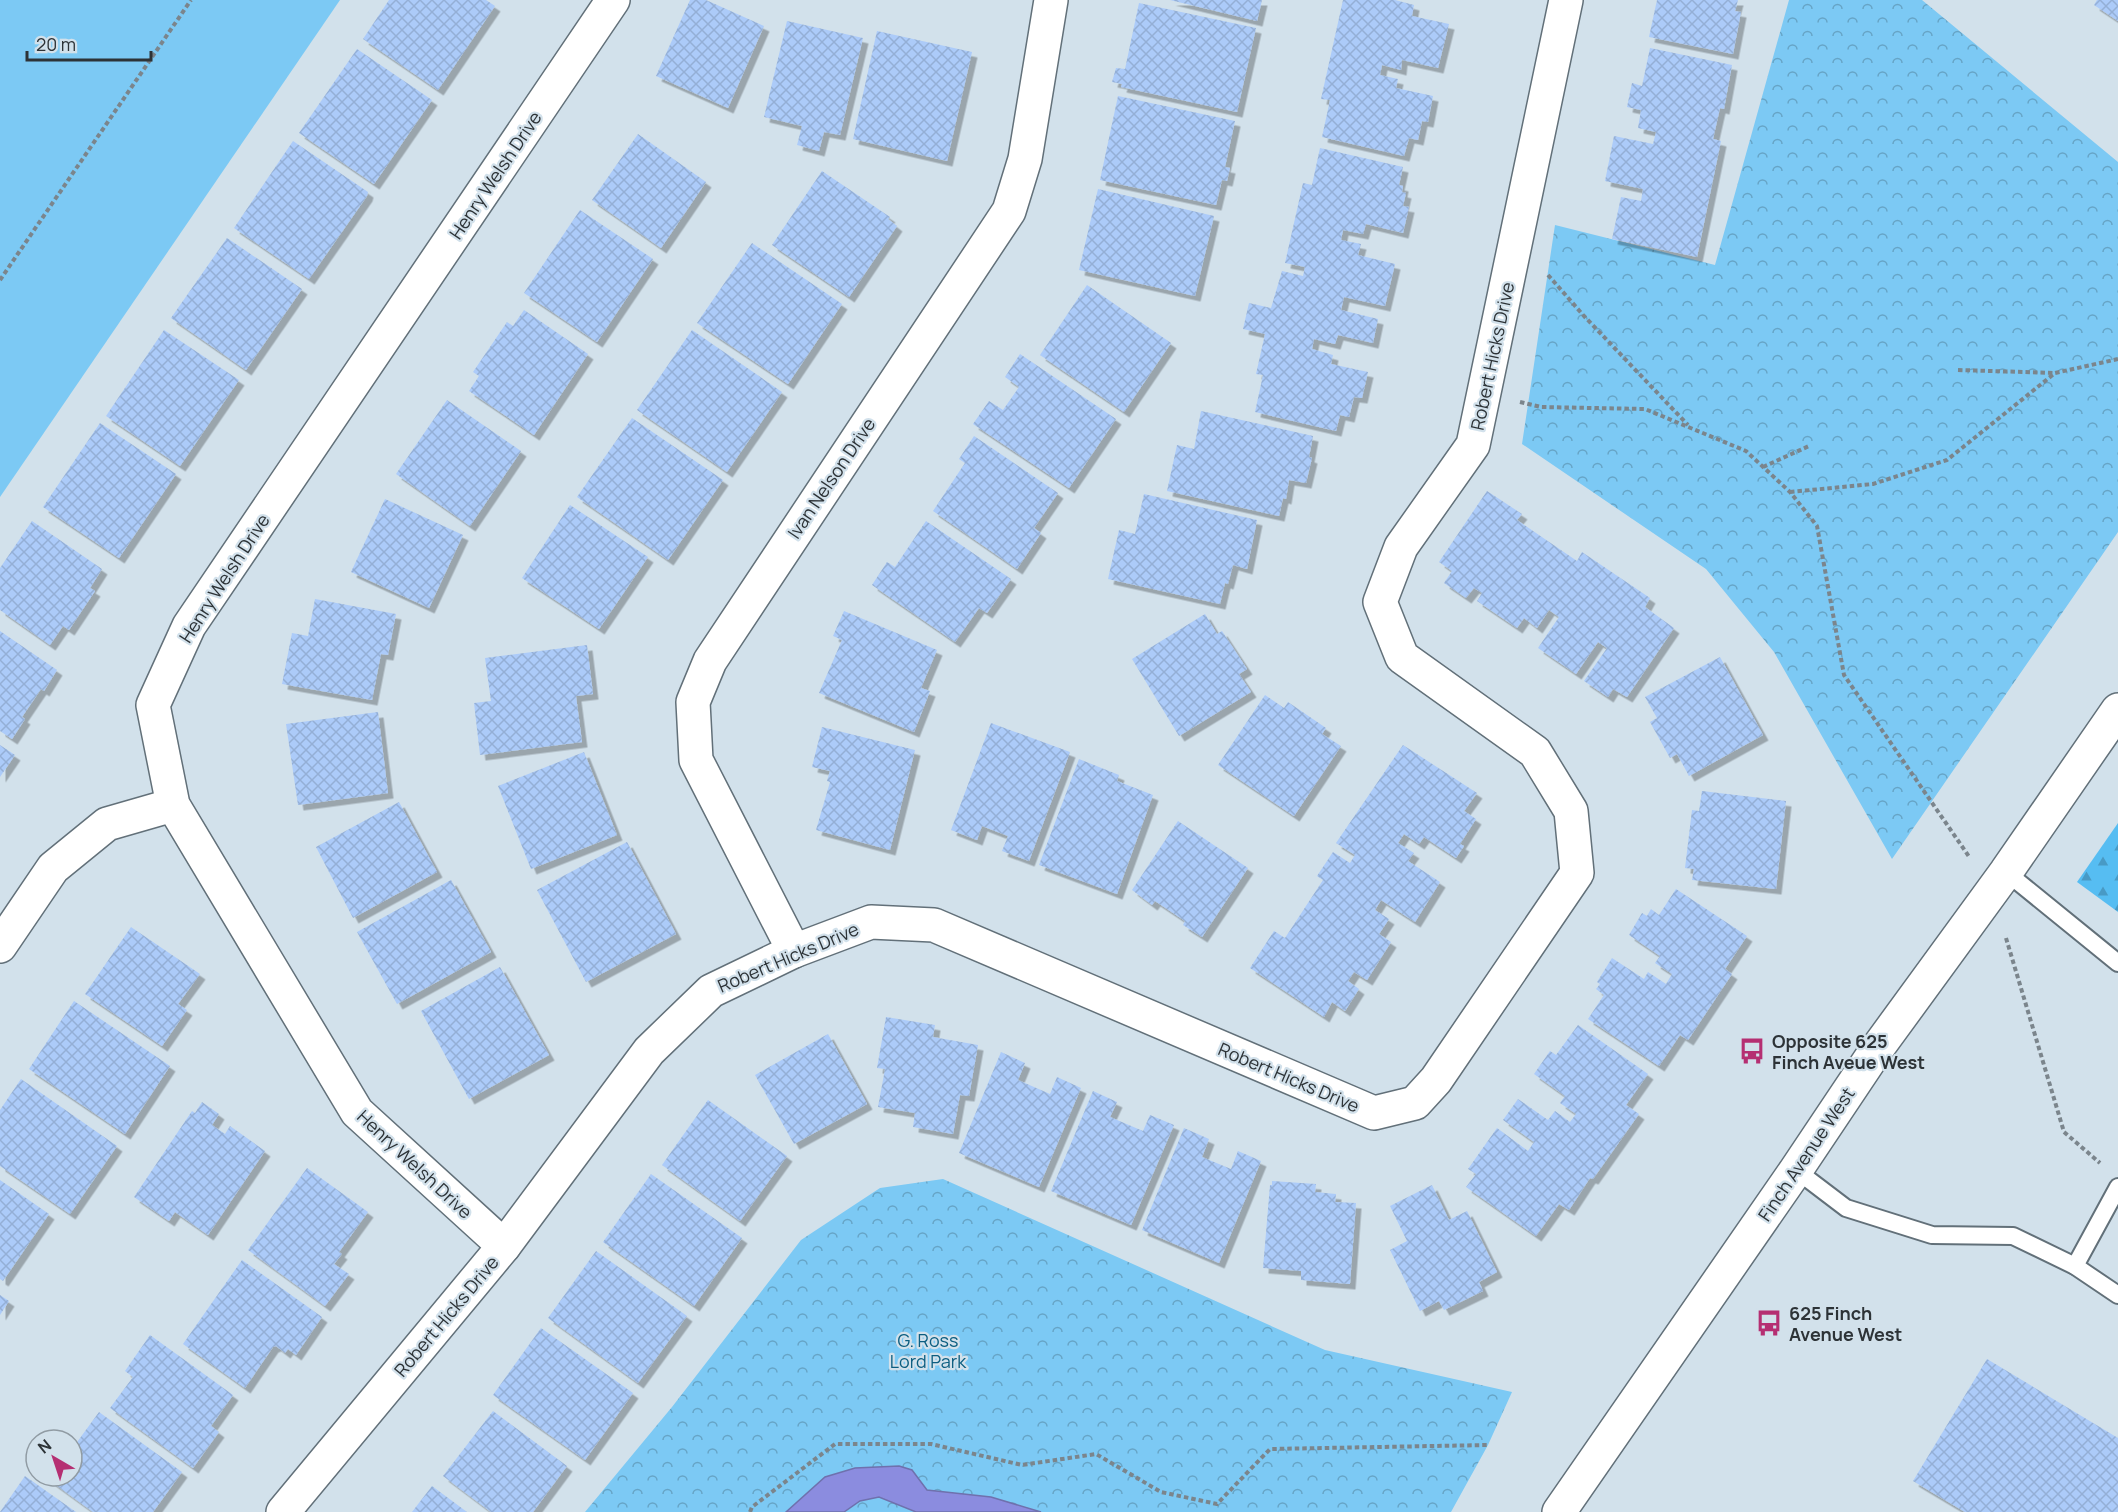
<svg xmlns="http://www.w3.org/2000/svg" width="2118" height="1512" font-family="Manrope,sans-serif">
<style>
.grass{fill:#7cc9f4}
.forest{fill:url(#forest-firs)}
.park{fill:url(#park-crowns)}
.water{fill:#8b8cdf;stroke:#6f71ad;stroke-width:1.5}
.building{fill:url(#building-cross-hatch);filter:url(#shadow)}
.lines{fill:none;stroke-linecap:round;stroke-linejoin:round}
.lane-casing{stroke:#627079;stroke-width:20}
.street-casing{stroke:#627079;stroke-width:36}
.secondary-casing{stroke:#627079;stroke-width:36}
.path{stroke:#7b858c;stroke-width:4;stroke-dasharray:4.5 3;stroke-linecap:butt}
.lane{stroke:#fff;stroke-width:16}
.street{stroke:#fff;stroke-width:33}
.secondary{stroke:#fff;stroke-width:33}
.labels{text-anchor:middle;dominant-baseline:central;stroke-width:4.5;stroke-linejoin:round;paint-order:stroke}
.street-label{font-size:18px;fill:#2d3337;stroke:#d2e1eb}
.poi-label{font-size:18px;font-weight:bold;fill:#2d3337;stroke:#d2e1eb;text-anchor:start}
.park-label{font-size:18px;fill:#0c5e81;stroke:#d2e1eb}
</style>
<defs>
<pattern id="forest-firs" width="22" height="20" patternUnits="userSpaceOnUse" patternTransform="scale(1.5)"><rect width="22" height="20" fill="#56bdf2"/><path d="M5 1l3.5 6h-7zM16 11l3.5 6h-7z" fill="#489ac5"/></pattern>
<pattern id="park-crowns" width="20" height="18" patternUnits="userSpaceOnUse" patternTransform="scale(1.5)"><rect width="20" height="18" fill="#7cc9f4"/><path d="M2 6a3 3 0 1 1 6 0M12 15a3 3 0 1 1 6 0" fill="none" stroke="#66a4c6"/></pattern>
<pattern id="building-cross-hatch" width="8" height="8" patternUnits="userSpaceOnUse" patternTransform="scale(1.5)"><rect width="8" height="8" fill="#accbf9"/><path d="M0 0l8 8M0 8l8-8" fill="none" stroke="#94afd6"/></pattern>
<filter id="shadow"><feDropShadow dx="5.5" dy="5.5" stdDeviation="0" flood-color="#0004"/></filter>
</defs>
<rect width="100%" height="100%" fill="#d2e1eb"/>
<polygon class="grass" points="0,0 340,0 0,497"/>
<polygon class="forest" points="2118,823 2118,912 2077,882"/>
<g class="park">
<polygon points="1789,0 1922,0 2118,162 2118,532 1892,859 1774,652 1706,569 1522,444 1555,225 1715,265"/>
<polygon points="943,1179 1325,1350 1512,1392 1488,1445 1451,1512 585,1512 672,1407 801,1240 880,1188"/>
</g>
<polygon class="water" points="899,1466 912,1470 927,1490 991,1497 1041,1512 916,1512 879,1497 860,1501 844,1512 786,1512 825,1477 855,1468"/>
<g class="building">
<polygon points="389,0 486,0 495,6 438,90 363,39"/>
<polygon points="690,0 706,0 764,26 728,108 656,76"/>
<polygon points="1170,0 1262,0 1257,21"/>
<polygon points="1343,0 1395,0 1414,5 1412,16 1449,24 1438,68 1402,60 1401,70 1382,65 1380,75 1398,79 1396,88 1433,96 1428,122 1422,121 1418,140 1409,138 1404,156 1322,137 1330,100 1321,99"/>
<polygon points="1657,0 1738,0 1735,11 1741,12 1733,54 1649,37"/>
<polygon points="2097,0 2118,0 2118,21 2094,5"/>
<polygon points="1139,3 1256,28 1237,112 1121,87 1122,84 1112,82 1116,68 1125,69"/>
<polygon points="787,21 863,38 840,135 824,132 819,151 797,145 802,126 764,117"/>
<polygon points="877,31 972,52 947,161 853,139"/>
<polygon points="1650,48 1732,65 1724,109 1720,108 1713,139 1721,141 1697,257 1612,239 1621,197 1641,201 1643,189 1605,181 1614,136 1653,144 1656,132 1638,128 1641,110 1627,107 1632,83 1642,86"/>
<polygon points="357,49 432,100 374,184 299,133"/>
<polygon points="1118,96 1235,121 1225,167 1230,168 1227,181 1222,180 1216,205 1100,180"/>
<polygon points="638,134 706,182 661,248 592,200"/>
<polygon points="293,141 368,192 367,196 309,279 234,228"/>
<polygon points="1320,148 1403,167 1399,185 1403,186 1402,192 1406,193 1403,206 1409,207 1403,233 1366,224 1363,234 1343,230 1341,240 1361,244 1358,255 1395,264 1385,306 1344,297 1341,310 1378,319 1373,343 1338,335 1335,344 1314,339 1312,349 1333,355 1331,364 1368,372 1362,398 1354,397 1349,417 1340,415 1336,431 1255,412 1263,375 1256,374 1265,334 1243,329 1249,303 1271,308 1282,271 1303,276 1305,267 1285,263 1303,183 1312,185"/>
<polygon points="822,171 890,217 888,219 897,226 849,297 772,245"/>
<polygon points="1098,189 1214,216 1195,296 1079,270"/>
<polygon points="580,210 653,259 597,342 524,293"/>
<polygon points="227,238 302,289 246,370 171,318"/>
<polygon points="752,243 842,304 788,384 697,323"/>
<polygon points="1087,285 1171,343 1124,412 1040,355"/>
<polygon points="524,310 588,354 534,435 469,391 479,376 473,372 507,322 513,326"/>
<polygon points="164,330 239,380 180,466 106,416"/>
<polygon points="692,330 782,392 727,472 637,410"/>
<polygon points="1020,354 1116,419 1069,488 973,424 989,401 1003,410 1019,387 1005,377"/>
<polygon points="447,400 521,451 470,526 396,474"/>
<polygon points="1201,411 1313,436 1309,457 1312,458 1306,483 1289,480 1286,499 1283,498 1279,516 1167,491 1177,445 1194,449"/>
<polygon points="632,418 723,480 668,560 577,497"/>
<polygon points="100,423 176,474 119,558 43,507"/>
<polygon points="974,436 1058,493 1034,528 1041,533 1017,569 933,511 965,463 959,459"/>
<polygon points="1487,491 1522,514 1517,520 1577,561 1582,552 1650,598 1645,607 1674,628 1627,697 1613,689 1608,697 1584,681 1607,648 1598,642 1576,674 1538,648 1559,617 1549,610 1537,628 1524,618 1517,628 1477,601 1482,593 1474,588 1466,598 1444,583 1452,571 1439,562"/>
<polygon points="1144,494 1257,520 1247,569 1233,565 1228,584 1225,583 1220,604 1108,579 1119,530 1135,534"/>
<polygon points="385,499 463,535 429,608 351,572"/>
<polygon points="570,505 648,557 599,629 522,578"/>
<polygon points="32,521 102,569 90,588 95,591 69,630 63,626 50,645 0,610 0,568"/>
<polygon points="926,521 1011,579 987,613 979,608 955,642 872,585 887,562 895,567"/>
<polygon points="315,599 396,614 388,655 381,654 372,700 282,684 292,633 308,636"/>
<polygon points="844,611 937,650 921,688 930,691 914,732 819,693 842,640 833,636"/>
<polygon points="1205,614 1217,634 1222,631 1247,669 1239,674 1251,692 1179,736 1132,659"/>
<polygon points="0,631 57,670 44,691 41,689 22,717 25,719 12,739 0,731"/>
<polygon points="587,645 593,694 576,696 582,742 480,755 474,703 491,701 485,658"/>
<polygon points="1720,657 1763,735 1689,776 1677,754 1670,758 1650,722 1657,718 1645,697"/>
<polygon points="1265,695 1284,708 1288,702 1326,728 1322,734 1341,746 1294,816 1218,765"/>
<polygon points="378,712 388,793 298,805 286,724"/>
<polygon points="991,723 1070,752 1029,861 1002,851 1008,836 982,826 977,840 951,830"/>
<polygon points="822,727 915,750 890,850 816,830 830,782 827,781 830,771 812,767"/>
<polygon points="0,745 15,755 0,777"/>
<polygon points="1403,745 1477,793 1464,811 1476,819 1460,844 1464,846 1456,858 1424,837 1419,844 1404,834 1398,843 1414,853 1408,861 1440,882 1415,922 1381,900 1375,910 1389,919 1379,934 1391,942 1367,980 1354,972 1348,981 1359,989 1345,1011 1332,1002 1324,1017 1250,968 1274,931 1285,938 1323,880 1317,876 1333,852 1350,863 1355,855 1336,843"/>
<polygon points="584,752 617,835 531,869 498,786"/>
<polygon points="1079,759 1119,775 1117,781 1153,795 1117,894 1039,865"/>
<polygon points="1702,791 1786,801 1776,889 1692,880 1694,869 1685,868 1692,810 1699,811"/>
<polygon points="399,802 437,872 353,918 316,847"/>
<polygon points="1178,821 1248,868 1202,937 1183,925 1185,921 1155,901 1152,905 1132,890"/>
<polygon points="627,842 676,934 586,982 537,890"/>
<polygon points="451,880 491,952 397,1004 357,932"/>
<polygon points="1676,889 1747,936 1725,969 1732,974 1688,1040 1680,1035 1659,1066 1588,1019 1604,995 1596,989 1600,984 1597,982 1612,958 1644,979 1648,972 1666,984 1672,974 1655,963 1660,956 1629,935 1642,913 1647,916 1651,909 1659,915"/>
<polygon points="131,927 200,974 178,1004 187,1010 162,1046 85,994"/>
<polygon points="500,967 549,1055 469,1099 421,1011"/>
<polygon points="74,1001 170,1066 125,1134 29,1069"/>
<polygon points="886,1017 935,1025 933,1037 978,1045 969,1096 960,1095 953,1134 913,1127 915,1113 878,1107 885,1069 877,1068"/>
<polygon points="1578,1025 1648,1074 1626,1105 1639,1114 1593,1179 1590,1178 1569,1210 1559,1204 1536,1236 1466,1187 1476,1174 1468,1169 1497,1128 1528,1151 1534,1142 1503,1120 1518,1099 1548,1120 1555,1111 1570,1122 1576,1114 1560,1103 1565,1096 1534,1074 1550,1051 1556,1055"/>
<polygon points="828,1034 867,1104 794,1144 755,1075"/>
<polygon points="1001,1052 1025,1063 1018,1080 1050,1094 1057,1077 1081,1088 1039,1187 959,1153"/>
<polygon points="21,1079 117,1146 70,1214 0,1166 0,1110"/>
<polygon points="1093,1091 1117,1102 1110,1117 1143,1131 1150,1115 1174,1125 1131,1225 1051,1191"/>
<polygon points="708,1100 787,1156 740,1221 662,1165"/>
<polygon points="202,1102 219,1114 212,1125 225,1134 230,1126 265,1151 208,1235 175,1212 169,1221 134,1197 192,1111 195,1113"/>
<polygon points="1184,1128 1209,1139 1202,1157 1231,1169 1238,1151 1261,1161 1219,1263 1142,1230"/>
<polygon points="307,1168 368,1212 339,1252 342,1254 334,1264 349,1274 325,1306 248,1250"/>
<polygon points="651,1174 742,1238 694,1306 603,1242"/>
<polygon points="0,1180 49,1214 3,1281 0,1279"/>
<polygon points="1272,1181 1316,1184 1315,1192 1336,1194 1335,1202 1356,1203 1350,1284 1301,1280 1301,1271 1263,1268 1270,1185 1272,1185"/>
<polygon points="1432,1185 1449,1220 1467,1211 1497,1272 1479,1282 1483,1291 1444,1310 1439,1301 1420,1311 1390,1250 1407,1241 1390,1206"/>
<polygon points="596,1251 687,1316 638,1383 548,1318"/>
<polygon points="242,1260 322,1317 296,1355 288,1349 285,1353 276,1346 273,1347 245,1388 183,1344"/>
<polygon points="0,1295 9,1301 0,1315"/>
<polygon points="541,1328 633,1393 585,1460 493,1395"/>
<polygon points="150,1335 233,1395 211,1426 219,1432 193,1468 110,1408 133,1377 125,1371"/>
<polygon points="1987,1359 2118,1438 2118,1512 1965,1512 1913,1481"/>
<polygon points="493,1411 567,1466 533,1512 491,1512 443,1476"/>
<polygon points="99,1412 182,1472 153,1512 93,1512 49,1480 52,1476 72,1476 72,1449"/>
<polygon points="25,1476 76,1512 0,1512"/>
<polygon points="432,1486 467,1512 412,1512"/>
</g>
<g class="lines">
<g class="lane-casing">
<g id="lane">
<polyline points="2006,872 2118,963"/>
<polyline points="1796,1170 1846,1208 1932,1235 2013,1236 2075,1266 2118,1295"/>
<polyline points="2075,1266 2118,1187"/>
</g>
</g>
<g class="street-casing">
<g id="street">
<polyline points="0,946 53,868 107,824 173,805"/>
<polyline points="794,951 696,760 693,702 710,661 1009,211 1025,159 1051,0"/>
<polyline points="504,1246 357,1112 173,805 153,705 189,626 613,0"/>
<polyline points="283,1512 504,1246 649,1051 711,991 794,951 871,922 934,925 1374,1113 1415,1103 1436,1080 1577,873 1571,811 1535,752 1402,657 1380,602 1401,547 1473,445 1566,0"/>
</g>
</g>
<g class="secondary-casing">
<polyline id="secondary" points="1559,1512 1796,1170 1879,1046 2006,872 2118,710"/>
</g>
<g class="path">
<polyline points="1548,275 1584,316 1688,425"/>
<polyline points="0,280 191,0"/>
<polyline points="1958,370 2055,373"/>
<polyline points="1520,402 1541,407 1645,409 1746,451 1790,492 1817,526 1844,675 1970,858"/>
<polyline points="1763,467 1809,446"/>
<polyline points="1790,492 1873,484 1947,460 2055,373 2118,359"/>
<polyline points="2006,938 2064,1132 2100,1163"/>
<polyline points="750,1512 752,1507 835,1444 931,1444 1022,1465 1096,1454 1161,1492 1217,1504 1270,1449 1488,1445"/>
</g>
<use href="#lane" class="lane"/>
<use href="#street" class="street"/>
<use href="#secondary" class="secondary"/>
</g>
<defs>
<g id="bus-bare" transform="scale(2.07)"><path d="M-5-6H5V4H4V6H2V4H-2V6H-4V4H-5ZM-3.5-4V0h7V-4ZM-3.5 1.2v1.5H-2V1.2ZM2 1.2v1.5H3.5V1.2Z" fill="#b52f72" stroke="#d2e1eb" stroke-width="2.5" paint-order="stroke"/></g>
</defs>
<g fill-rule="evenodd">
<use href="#bus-bare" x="1752" y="1051"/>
<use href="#bus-bare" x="1769" y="1323"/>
</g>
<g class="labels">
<g class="street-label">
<text transform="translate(495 175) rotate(-56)">Henry Welsh Drive</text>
<text transform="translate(1492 356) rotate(-78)">Robert Hicks Drive</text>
<text transform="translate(831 478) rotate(-56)">Ivan Nelson Drive</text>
<text transform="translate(224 578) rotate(-57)">Henry Welsh Drive</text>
<text transform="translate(788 957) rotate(-23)">Robert Hicks Drive</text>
<text transform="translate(1289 1077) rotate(23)">Robert Hicks Drive</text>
<text transform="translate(1806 1154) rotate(-56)">Finch Avenue West</text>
<text transform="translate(415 1164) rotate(43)">Henry Welsh Drive</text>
<text transform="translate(446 1316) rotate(-50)">Robert Hicks Drive</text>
</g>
<g class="poi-label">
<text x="1772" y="1041">Opposite 625<tspan x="1772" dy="21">Finch Aveue West</tspan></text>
<text x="1789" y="1313">625 Finch<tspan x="1789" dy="21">Avenue West</tspan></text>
</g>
<g class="park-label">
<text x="928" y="1340">G. Ross<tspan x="928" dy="21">Lord Park</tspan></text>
</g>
</g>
<g transform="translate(54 1458) rotate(321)"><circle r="28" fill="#d2e1eb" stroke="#909ba3" stroke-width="1.5"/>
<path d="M0-4.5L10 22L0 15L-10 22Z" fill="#b52f72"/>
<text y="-9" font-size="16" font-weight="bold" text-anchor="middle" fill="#2d3337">N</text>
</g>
<path d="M27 51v9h124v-9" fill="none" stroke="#2d3337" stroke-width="3"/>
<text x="36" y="51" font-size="18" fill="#2d3337" stroke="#d2e1eb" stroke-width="4.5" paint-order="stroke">20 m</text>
</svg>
